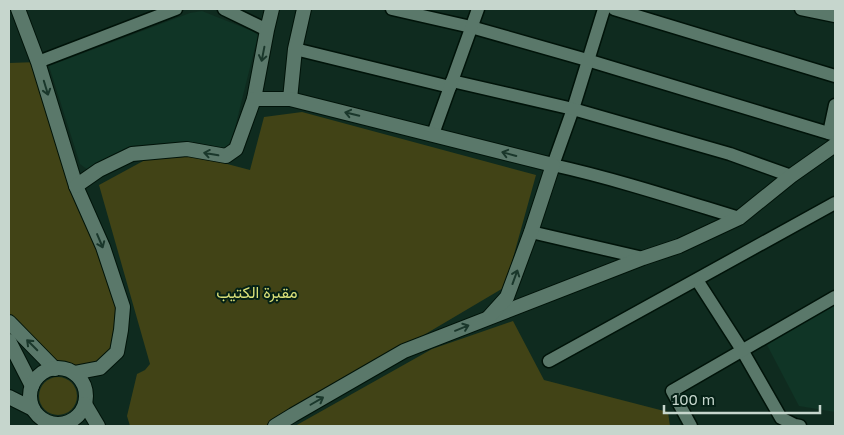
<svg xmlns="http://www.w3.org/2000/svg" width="844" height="435" font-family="'Golos Text',Vazirmatn,sans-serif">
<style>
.built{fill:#103526}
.green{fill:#414316}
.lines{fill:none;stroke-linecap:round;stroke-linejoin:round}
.minor-casing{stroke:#001309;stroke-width:15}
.tertiary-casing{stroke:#001309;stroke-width:16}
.secondary-casing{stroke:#001309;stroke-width:16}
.minor{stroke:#5a786a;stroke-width:12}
.tertiary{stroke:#5a786a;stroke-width:14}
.secondary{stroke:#5a786a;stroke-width:14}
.oneway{stroke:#1a372b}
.labels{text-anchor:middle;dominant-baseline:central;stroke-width:4;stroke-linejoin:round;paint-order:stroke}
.park-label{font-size:16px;fill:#d9df78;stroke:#052116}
</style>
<rect width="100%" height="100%" fill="#0f2b1f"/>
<g class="built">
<polygon points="202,11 252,31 258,35 231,144 224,149 195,142 185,142 131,146 96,167 88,170 80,164 49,66 190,13"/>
<polygon points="835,303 835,412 799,406 766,343"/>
</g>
<g class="green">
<polygon points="38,62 103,247 121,330 100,368 69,371 60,368 9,322 9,63"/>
<polygon points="302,112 536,175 505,287 270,426 130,426 127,416 137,374 145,370 150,364 99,185 145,160 197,156 250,170 264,117"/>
<polygon points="513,321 544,380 668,412 670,426 295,426 432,349"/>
<circle cx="58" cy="396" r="19"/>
</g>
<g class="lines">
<g class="minor-casing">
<g id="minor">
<polyline points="224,9 267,30"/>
<polyline points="392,9 471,27 587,60 835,135"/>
<path d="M604 9 573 109 553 165C616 179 677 199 739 218"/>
<polyline points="614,9 835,76"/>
<polyline points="801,9 835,16"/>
<polyline points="295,49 450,87"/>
<polyline points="38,62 176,9"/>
<polyline points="452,81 573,109 730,154 791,176"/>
<polyline points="829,133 835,105"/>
<polyline points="433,134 478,9"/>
<polyline points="531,232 643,258"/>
<polyline points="697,280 742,350 781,418 795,425 800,426"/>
<polyline points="549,361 835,203"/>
<polyline points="691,426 672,391 835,297"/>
</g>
</g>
<g class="tertiary-casing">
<polyline id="tertiary" points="275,426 293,415 404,351 643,258 679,246 739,218 791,176 835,145"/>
</g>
<g class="secondary-casing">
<g id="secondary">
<polyline points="18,9 38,62 76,186 103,247 123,307 121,330 117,352 100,368 74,373"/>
<polyline points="254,99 267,30 272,9"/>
<polyline points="290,99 295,49 304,9"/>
<polyline points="76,186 99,170 132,154 187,149 226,156 236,149 254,99 290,99 553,165 531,232 507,297 489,317"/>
<polyline points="9,322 55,369"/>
<polyline points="9,341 32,386"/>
<circle cx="58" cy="396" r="28"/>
<polyline points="9,397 33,409"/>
<polyline points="85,404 98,426"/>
</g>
</g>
<use href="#minor" class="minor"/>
<use href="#tertiary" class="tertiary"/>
<use href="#secondary" class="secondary"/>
</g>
<defs><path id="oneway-shaft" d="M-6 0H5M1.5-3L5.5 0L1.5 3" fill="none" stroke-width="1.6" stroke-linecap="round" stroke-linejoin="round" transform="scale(1.25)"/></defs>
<g class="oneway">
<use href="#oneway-shaft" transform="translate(263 54) rotate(101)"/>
<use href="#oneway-shaft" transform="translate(46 88) rotate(73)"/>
<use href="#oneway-shaft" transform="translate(352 114) rotate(-166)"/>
<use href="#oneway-shaft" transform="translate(211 154) rotate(-170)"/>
<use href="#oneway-shaft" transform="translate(509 154) rotate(-165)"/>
<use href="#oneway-shaft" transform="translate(100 241) rotate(67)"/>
<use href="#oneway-shaft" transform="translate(515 277) rotate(-70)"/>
<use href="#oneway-shaft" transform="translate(462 328) rotate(-22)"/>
<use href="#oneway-shaft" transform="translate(32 345) rotate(-135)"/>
<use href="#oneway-shaft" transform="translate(317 401) rotate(-30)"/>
</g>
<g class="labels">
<g class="park-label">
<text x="257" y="292">مقبرة الكتيب</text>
</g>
</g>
<rect width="844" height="435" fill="none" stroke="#c6d6cd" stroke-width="20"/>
<path d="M664 405v8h156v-8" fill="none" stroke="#c6d6cd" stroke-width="2.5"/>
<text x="672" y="405" font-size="15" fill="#c6d6cd" stroke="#052116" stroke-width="4" paint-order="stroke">100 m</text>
</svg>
